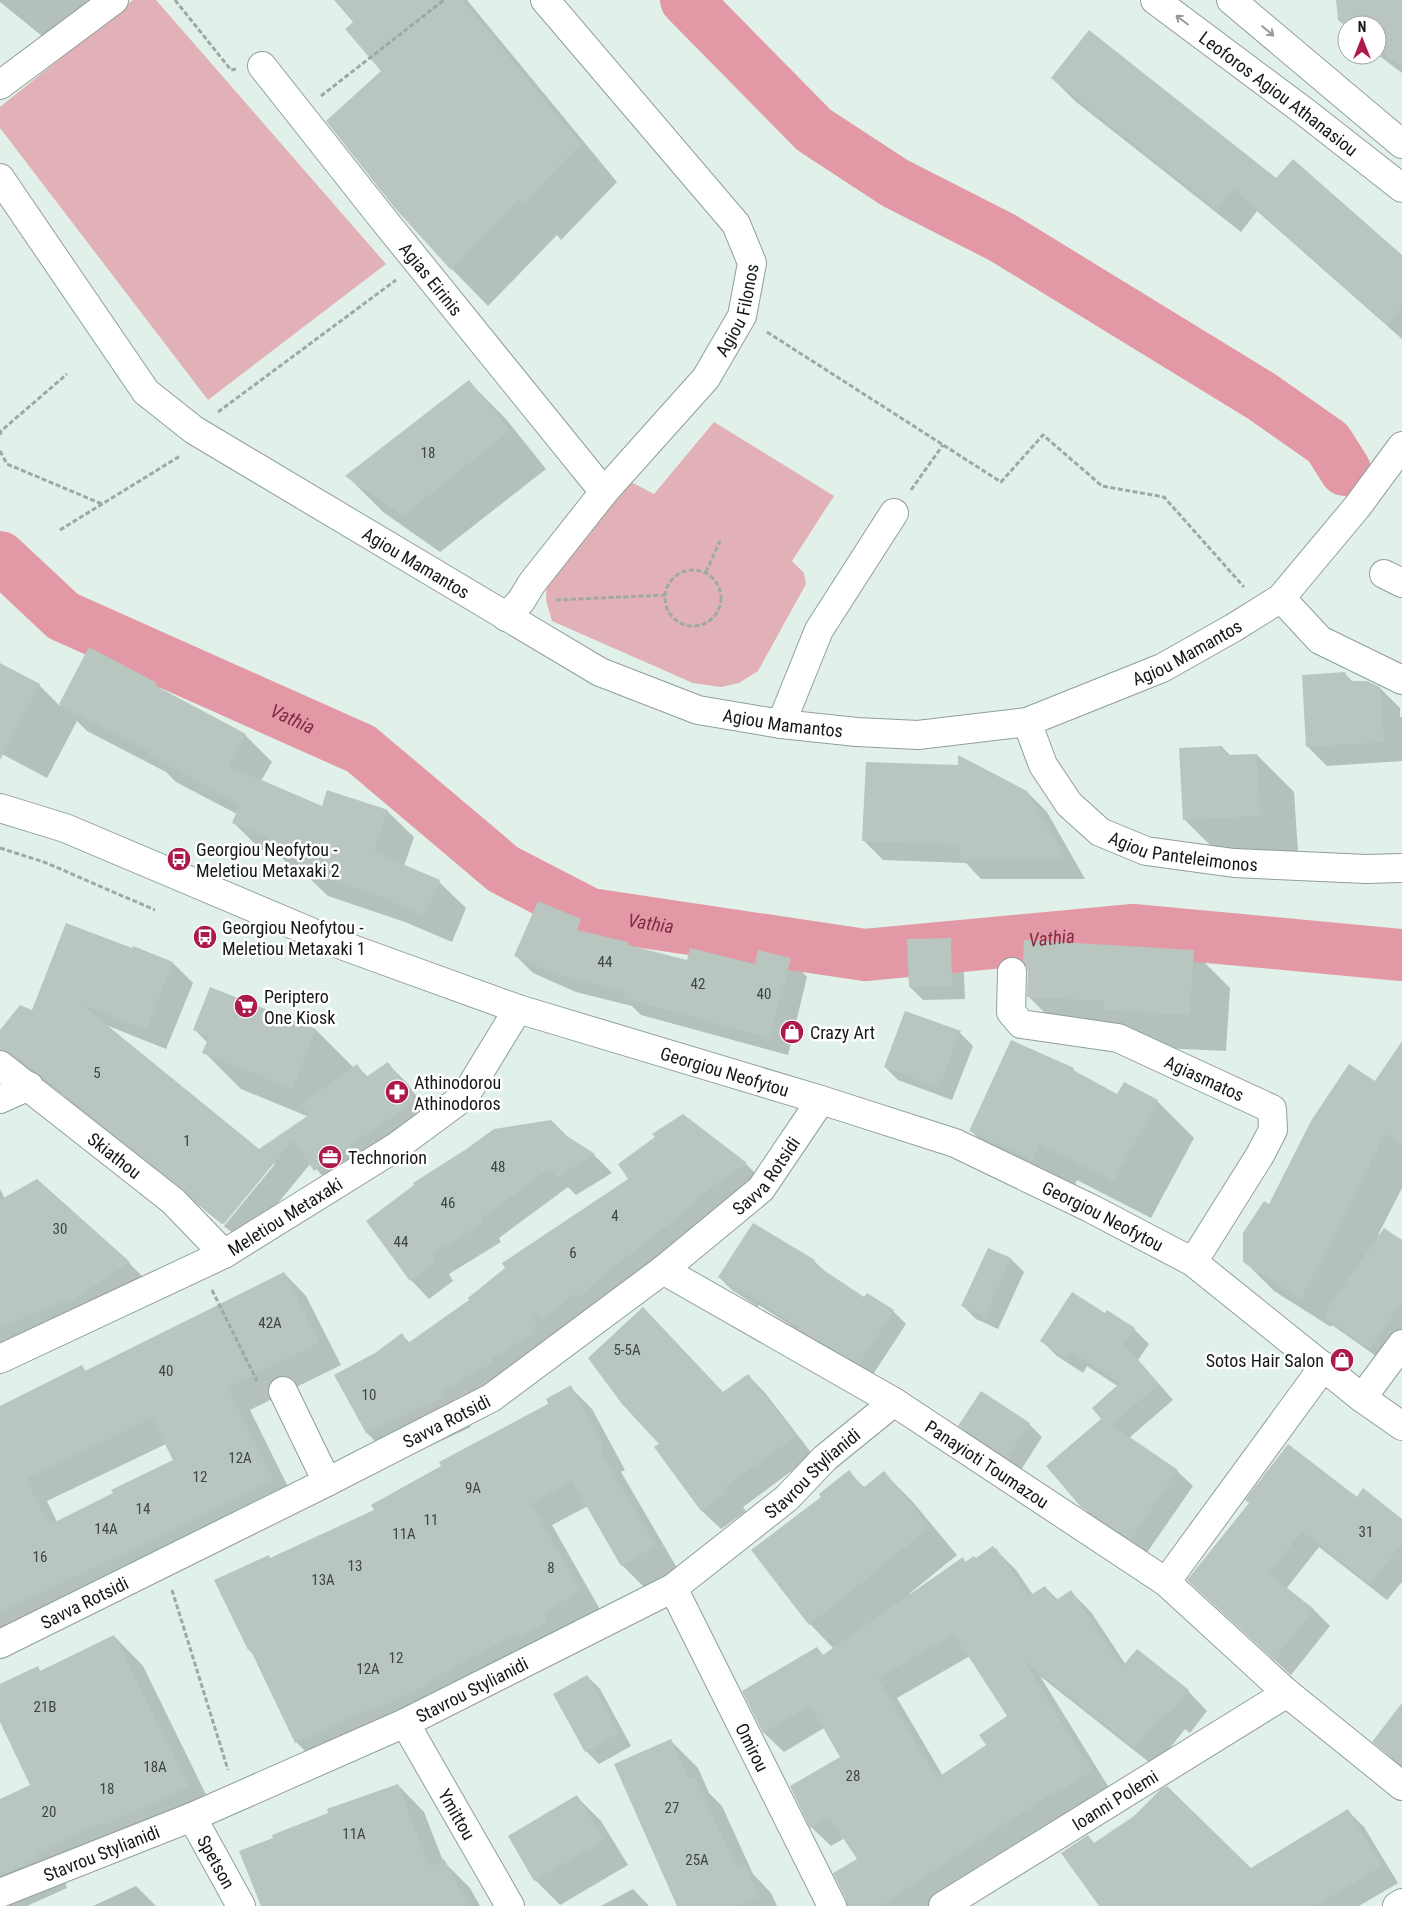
<svg xmlns="http://www.w3.org/2000/svg" width="1402" height="1906" font-family="'Roboto Condensed',sans-serif">
<style>
.green{fill:#e2b1b8}
.shadow{fill:#0003;fill-rule:evenodd}
.lines{fill:none;stroke-linecap:round;stroke-linejoin:round}
.river{stroke:#e398a5;stroke-width:52}
.building{fill:#b8c6bf;fill-rule:evenodd}
.minor-casing{stroke:#919f98;stroke-width:30}
.major-casing{stroke:#919f98;stroke-width:30}
.path{stroke:#9da9a3;stroke-width:3;stroke-dasharray:5 2.5;stroke-linecap:butt}
.minor{stroke:#fff;stroke-width:28}
.major{stroke:#fff;stroke-width:28}
.oneway{stroke:#969897}
.labels{text-anchor:middle;dominant-baseline:central;stroke-width:5;stroke-linejoin:round;paint-order:stroke}
.number-label{font-size:15px;fill:#3e4542}
.street-label{font-size:18px;fill:#151a18;stroke:#fff}
.poi-label{font-size:18px;fill:#151a18;stroke:#fff;text-anchor:start}
.water-label{font-size:19px;font-style:italic;fill:#832b42;stroke:#fff}
</style>
<rect width="100%" height="100%" fill="#e1f0e9"/>
<g class="green">
<polygon points="133,0 156,0 386,264 208,400 0,128 0,107"/>
<polygon points="714,422 834,496 792,561 804,573 806,584 758,671 739,683 721,687 693,683 552,621 546,600 547,572 631,482 654,494"/>
</g>
<g class="shadow">
<polygon points="0,0 92,0 42,36 0,2"/>
<polygon points="339,0 467,0 617,182 561,240 557,235 488,306 452,269 382,72 354,22"/>
<polygon points="1337,0 1402,0 1402,73 1377,54 1377,25 1347,25 1347,27 1339,20"/>
<polygon points="1052,78 1276,180 1402,257 1402,339 1257,211 1241,232 1075,101"/>
<polygon points="469,382 506,419 546,469 440,552 383,512 347,476"/>
<polygon points="90,649 156,684 165,693 245,735 272,762 261,781 322,808 387,811 414,837 404,866 439,882 466,908 452,942 405,922 328,896 307,876 294,870 282,858 260,849 234,823 237,814 176,782 166,772 87,731 77,721 47,778 0,753 0,665 39,685 60,706"/>
<polygon points="1345,674 1353,682 1380,688 1400,708 1400,717 1402,717 1402,761 1327,766 1307,746"/>
<polygon points="1222,747 1231,756 1257,755 1294,792 1298,852 1222,857 1185,820"/>
<polygon points="1027,792 1047,812 1085,879 981,879 966,863 883,860 864,841"/>
<polygon points="538,903 581,920 596,936 687,962 756,966 790,959 807,977 788,1055 641,1015 632,1006 576,992 533,973 516,956"/>
<polygon points="950,939 963,952 965,999 923,1000 910,987"/>
<polygon points="134,947 173,963 193,983 166,1049 106,1025 259,1151 309,1117 241,1089 204,1052 208,1043 195,1030 211,988 316,1030 354,1068 357,1066 368,1077 387,1063 407,1083 434,1121 335,1190 311,1163 245,1243 224,1226 275,1164 273,1163 222,1224 60,1093 31,1072 0,1057 0,1032 133,950"/>
<polygon points="1193,951 1230,988 1226,1051 1142,1047 1065,1033 1028,996"/>
<polygon points="960,1033 973,1046 952,1100 898,1080 885,1067"/>
<polygon points="1073,1069 1079,1075 1118,1096 1157,1101 1194,1138 1151,1218 1077,1180 1070,1196 1008,1168 971,1131"/>
<polygon points="1402,1071 1402,1188 1378,1235 1402,1242 1402,1333 1383,1361 1332,1325 1331,1327 1274,1291 1245,1262 1270,1206 1375,1083"/>
<polygon points="567,1137 594,1155 612,1173 576,1195 568,1187 499,1238 501,1242 449,1274 453,1281 429,1299 411,1280 416,1185"/>
<polygon points="746,1164 774,1192 561,1357 564,1362 518,1388 468,1421 471,1427 396,1462 367,1433 335,1375 376,1354 402,1335 410,1343"/>
<polygon points="0,1189 5,1199 129,1263 150,1284 0,1359"/>
<polygon points="989,1249 1011,1259 1024,1272 998,1329 976,1319 963,1306"/>
<polygon points="814,1261 828,1274 865,1298 893,1311 906,1324 872,1376 812,1342 804,1334 759,1305 758,1307 732,1290 719,1277"/>
<path d="M284 1273 306 1296 341 1365 250 1410 296 1503 0 1643V1407L82 1367 87 1372ZM166 1444 174 1460 114 1494 57 1522 47 1501Z"/>
<polygon points="1105,1315 1134,1329 1149,1344 1138,1360 1173,1400 1129,1438 1177,1471 1193,1486 1146,1554 1097,1522 1082,1506 1103,1419 1119,1387 1087,1366 1083,1373 1057,1356 1042,1341"/>
<polygon points="748,1375 766,1394 813,1455 743,1507 746,1511 721,1529 702,1511 656,1448"/>
<polygon points="570,1387 592,1409 625,1470 621,1472 677,1568 644,1587 622,1565 588,1506 552,1525 602,1613 318,1764 296,1742 255,1656 249,1650 271,1559 376,1511 550,1405"/>
<polygon points="981,1393 1029,1424 1042,1437 1021,1470 973,1439 960,1426"/>
<path d="M849 1472 865 1488 884 1473 912 1501 957 1555 909 1594 910 1596 962 1559 966 1563 996 1550 1016 1570 1033 1595 1045 1587 1058 1600 1071 1592 1091 1612 1126 1665 1188 1691 1207 1711 1190 1733 1185 1729 1155 1767 1040 1676 1111 1791 931 1906H849L859 1859 845 1838 831 1846 811 1827 841 1758 824 1728 784 1752 764 1733 744 1692 816 1648 824 1656 834 1649 810 1624 823 1497ZM970 1656 1009 1717 987 1746 943 1776 897 1698Z"/>
<polygon points="1357,1498 1402,1520 1402,1582 1387,1600 1319,1547 1286,1589 1314,1610 1330,1626 1291,1675 1206,1597 1250,1503"/>
<polygon points="114,1636 143,1666 217,1817 130,1852 65,1882 67,1888 27,1906 0,1906 0,1800 31,1786 0,1719 0,1684 38,1668 41,1671"/>
<polygon points="587,1676 600,1689 631,1746 599,1764 586,1751"/>
<polygon points="1402,1705 1402,1768 1374,1742"/>
<polygon points="671,1741 698,1768 709,1793 722,1806 753,1874 771,1893 777,1906 678,1906"/>
<polygon points="398,1785 424,1812 443,1861 470,1888 480,1906 262,1906"/>
<polygon points="577,1797 601,1821 628,1865 560,1905 535,1880 510,1836"/>
<polygon points="1348,1811 1364,1827 1398,1883 1359,1906 1101,1906 1095,1844 1251,1870"/>
<polygon points="136,1886 156,1906 93,1906"/>
<polygon points="633,1889 649,1906 601,1906"/>
</g>
<g class="lines">
<g class="river">
<polyline points="686,0 814,130 895,183 1003,238 1261,396 1328,443 1345,470"/>
<path id="s1" d="M0 557 63 616 361 749 503 869 590 914 865 955 1133 930 1402 955"/>
</g>
</g>
<g class="building">
<polygon points="334,0 462,0 581,144 523,204 519,199 451,270 394,207 326,121 381,71 345,29 353,22"/>
<polygon points="1336,0 1402,0 1402,67 1377,49 1377,25 1347,25 1347,27 1338,20"/>
<polygon points="1089,30 1276,178 1293,159 1402,255 1402,307 1387,325 1234,189 1217,210 1051,78"/>
<polygon points="469,380 510,431 403,516 345,476"/>
<polygon points="89,647 157,683 156,686 246,734 229,766 322,806 327,790 388,810 374,852 440,880 425,916 378,896 300,870 303,859 266,844 269,838 232,823 240,804 148,755 150,752 59,704"/>
<polygon points="0,663 40,684 0,760"/>
<polygon points="1345,672 1349,681 1367,681 1380,687 1384,742 1306,747 1302,675"/>
<polygon points="1222,746 1227,755 1257,754 1261,816 1183,820 1179,748"/>
<polygon points="958,755 1027,791 1067,860 960,860 960,845 862,841 866,762 958,765"/>
<polygon points="538,901 581,919 577,930 628,942 628,945 687,960 690,948 755,964 758,950 791,958 770,1038 622,998 624,992 557,975 514,956"/>
<polygon points="66,923 132,948 133,946 173,962 146,1030 81,1004 259,1149 309,1115 301,1104 357,1064 366,1077 388,1062 415,1101 314,1171 293,1140 224,1224 39,1074 10,1053 0,1050 0,1030 20,1005 32,1010"/>
<polygon points="951,938 952,986 909,987 907,939"/>
<polygon points="1024,940 1194,950 1190,1015 1104,1010 1104,1001 1027,997 1028,972 1026,965 1023,961"/>
<polygon points="210,987 316,1029 292,1089 202,1053 209,1037 193,1030"/>
<polygon points="905,1011 961,1031 939,1088 884,1067"/>
<polygon points="1011,1040 1074,1068 1073,1070 1117,1094 1124,1082 1158,1100 1113,1182 1040,1144 1032,1160 969,1131"/>
<polygon points="1402,1041 1402,1145 1385,1134 1301,1299 1243,1262 1243,1233 1264,1201 1269,1204 1311,1121 1349,1064 1375,1081"/>
<polygon points="683,1114 747,1163 694,1200 696,1203 602,1276 578,1299 575,1294 542,1320 535,1312 532,1313 538,1324 533,1327 536,1332 490,1359 492,1363 440,1392 444,1397 366,1433 334,1375 375,1353 402,1333 408,1343 469,1300 468,1298 505,1268 502,1263 628,1179 618,1164 655,1137 652,1134"/>
<polygon points="551,1120 567,1136 595,1154 557,1178 550,1168 481,1219 484,1223 431,1255 436,1262 410,1281 366,1221 414,1185 413,1183 465,1150 494,1129"/>
<polygon points="37,1179 130,1262 68,1303 67,1300 0,1328 0,1200"/>
<polygon points="753,1223 815,1260 813,1263 864,1297 867,1293 894,1310 859,1364 797,1329 799,1327 746,1293 745,1294 718,1277"/>
<polygon points="1384,1228 1402,1240 1402,1302 1370,1349 1324,1318 1326,1314 1324,1313"/>
<polygon points="988,1248 1011,1258 985,1317 961,1306"/>
<path d="M284 1272 319 1343 228 1388 274 1480 36 1596 34 1594 0 1611V1406L82 1365 85 1371ZM152 1418 173 1460 111 1490 113 1493 49 1525 26 1479Z"/>
<polygon points="1072,1292 1105,1313 1107,1310 1135,1328 1124,1344 1159,1384 1112,1425 1178,1470 1131,1540 1081,1507 1046,1466 1101,1419 1092,1408 1120,1383 1072,1352 1067,1359 1040,1341"/>
<polygon points="643,1307 723,1392 748,1374 796,1436 725,1487 728,1492 701,1511 654,1447 659,1444 622,1404 588,1358"/>
<polygon points="571,1385 604,1448 600,1450 656,1546 621,1566 572,1481 531,1504 581,1591 543,1613 548,1621 520,1637 518,1633 425,1683 426,1686 372,1711 371,1708 295,1743 250,1649 248,1650 214,1580 269,1555 270,1558 374,1510 371,1505 441,1466 439,1462 548,1404 546,1399"/>
<polygon points="981,1391 1030,1423 1007,1458 958,1426"/>
<polygon points="1288,1444 1357,1497 1363,1488 1402,1519 1402,1544 1370,1584 1302,1531 1269,1574 1314,1609 1274,1660 1187,1580 1249,1503 1245,1500"/>
<polygon points="849,1470 863,1488 884,1471 930,1527 809,1625 751,1550 821,1497 819,1494"/>
<path d="M993 1546 995 1549 996 1548 1029 1596 1045 1586 1055 1601 1071 1590 1122 1667 1137 1649 1189 1690 1169 1714 1165 1711 1135 1748 1024 1661 1092 1771 1063 1789 1061 1787 881 1906H847L846 1899 833 1873 857 1859 829 1817 810 1828 790 1786 840 1757 810 1705 763 1733 742 1691 817 1647 823 1655 963 1557 965 1562 974 1556 976 1558ZM954 1634 1007 1716 979 1735 986 1745 937 1778 878 1678Z"/>
<polygon points="114,1635 189,1787 102,1826 101,1823 37,1853 39,1858 0,1876 0,1799 30,1785 0,1722 0,1684 38,1666 40,1671"/>
<polygon points="587,1675 619,1733 585,1752 553,1694"/>
<polygon points="1402,1703 1402,1766 1372,1742"/>
<polygon points="671,1739 689,1779 695,1777 736,1867 744,1864 759,1897 739,1906 677,1906 614,1764"/>
<polygon points="398,1784 430,1867 444,1859 469,1906 261,1906 239,1851 273,1838 272,1835 328,1813 327,1809"/>
<polygon points="1167,1786 1251,1868 1348,1809 1382,1866 1315,1906 1099,1906 1061,1853 1088,1835 1094,1843 1134,1816 1161,1789"/>
<polygon points="577,1795 604,1840 534,1881 508,1836"/>
</g>
<g class="lines">
<g class="minor-casing">
<g id="minor">
<path id="s2" d="M262 66 383 219 604 492"/>
<polyline points="0,85 114,0"/>
<path id="s3" d="M0 178 146 392 194 430 600 672 698 710 781 724 857 732 918 735 1027 722 1162 668 1233 628 1281 598 1357 507 1402 446"/>
<polyline points="1384,574 1402,583"/>
<polyline points="1281,598 1320,640 1402,680"/>
<path id="s4" d="M506 617 521 601 532 583 604 492 706 378 742 316 752 263 736 224 545 0"/>
<path id="s5" d="M1027 722 1043 765 1069 804 1100 832 1146 851 1234 863 1366 869 1402 868"/>
<polyline points="781,724 819,630 894,513"/>
<path id="s6" d="M0 808 65 828 344 946 518 1009 821 1100 955 1143 1090 1208 1193 1262 1362 1398 1402 1426"/>
<path id="s7" d="M1012 972 1011 1012 1021 1024 1118 1038 1272 1109 1273 1130 1260 1155 1193 1262"/>
<path id="s8" d="M0 1065 173 1201 224 1254"/>
<polyline points="0,1099 29,1086"/>
<path id="s9" d="M663 1270 894 1402 1166 1582 1287 1693 1402 1786"/>
<path id="s10" d="M0 1359 224 1254 396 1147 465 1096 518 1009"/>
<polyline points="283,1391 327,1482"/>
<polyline points="1362,1398 1402,1344"/>
<polyline points="1166,1582 1324,1366"/>
<path id="s11" d="M673 1588 832 1906"/>
<path id="s12" d="M0 1644 327 1482 491 1398 663 1270 761 1189 821 1100"/>
<path id="s13" d="M405 1723 510 1906"/>
<path id="s14" d="M192 1817 241 1906"/>
<path id="s15" d="M0 1893 192 1817 405 1723 673 1588 787 1498 825 1458 894 1402"/>
<path id="s16" d="M943 1906 1287 1693"/>
<polyline points="1397,1906 1402,1903"/>
</g>
</g>
<g class="major-casing">
<g id="major">
<path id="s17" d="M1155 0 1305 112 1402 188"/>
<polyline points="1231,0 1402,144"/>
</g>
</g>
<g class="path">
<polyline points="175,0 231,70 236,69"/>
<polyline points="321,96 444,0"/>
<polyline points="767,332 1001,482 1043,435 1102,486 1164,497 1244,587"/>
<polyline points="218,412 396,280"/>
<polyline points="0,435 1,431 67,374"/>
<polyline points="0,451 7,464 102,504"/>
<polyline points="911,490 943,445"/>
<polyline points="60,530 180,456"/>
<circle cx="693" cy="598" r="28"/>
<polyline points="706,572 720,541"/>
<polyline points="556,600 665,595"/>
<polyline points="0,848 44,862 155,910"/>
<polyline points="212,1290 257,1381"/>
<polyline points="172,1590 228,1770"/>
</g>
<use href="#minor" class="minor"/>
<use href="#major" class="major"/>
</g>
<defs><path id="oneway-shaft" d="M-6 0H5M1.5-3L5.5 0L1.5 3" fill="none" stroke-width="1.6" stroke-linecap="round" stroke-linejoin="round" transform="scale(1.25)"/></defs>
<g class="oneway">
<use href="#oneway-shaft" transform="translate(1182 20) rotate(-143)"/>
<use href="#oneway-shaft" transform="translate(1268 31) rotate(40)"/>
</g>
<defs>
<g id="bus-disc" transform="scale(1.25)"><circle r="9.5" fill="#ac1a4c" stroke="#fff"/><path d="M-5-6H5V4H4V6H2V4H-2V6H-4V4H-5ZM-3.5-4V0h7V-4ZM-3.5 1.2v1.5H-2V1.2ZM2 1.2v1.5H3.5V1.2Z" fill="#fff"/></g>
<g id="supermarket-disc" transform="scale(1.25)"><circle r="9.5" fill="#ac1a4c" stroke="#fff"/><path d="M-6-5.5h2.5l.6 2H6L4.5 2H-2.5L-4.4-4H-6ZM-1.5 3.2a1.3 1.3 0 1 0 .1 0ZM3 3.2a1.3 1.3 0 1 0 .1 0Z" fill="#fff"/></g>
<g id="shop-disc" transform="scale(1.25)"><circle r="9.5" fill="#ac1a4c" stroke="#fff"/><path d="M-5-2.5h2.3a2.7 3.5 0 0 1 5.4 0H5L5.5 6h-11ZM-1.5-2.5h3a1.5 2.3 0 0 0-3 0Z" fill="#fff"/></g>
<g id="pharmacy-disc" transform="scale(1.25)"><circle r="9.5" fill="#ac1a4c" stroke="#fff"/><path d="M-2-6h4v4h4v4h-4v4h-4v-4h-4v-4h4Z" fill="#fff"/></g>
<g id="office-disc" transform="scale(1.25)"><circle r="9.5" fill="#ac1a4c" stroke="#fff"/><path d="M-6-3h4V-5.5h4V-3h4V5H-6ZM-1-4.5V-3h2v-1.5ZM-6 0V1H6V0Z" fill="#fff"/></g>
</defs>
<g fill-rule="evenodd">
<use href="#bus-disc" x="179" y="859"/>
<use href="#bus-disc" x="205" y="937"/>
<use href="#supermarket-disc" x="246" y="1006"/>
<use href="#shop-disc" x="792" y="1032"/>
<use href="#pharmacy-disc" x="397" y="1092"/>
<use href="#office-disc" x="330" y="1157"/>
<use href="#shop-disc" x="1342" y="1360"/>
</g>
<g class="labels">
<g class="number-label">
<text x="428" y="453">18</text>
<text x="605" y="962">44</text>
<text x="698" y="984">42</text>
<text x="764" y="994">40</text>
<text x="97" y="1073">5</text>
<text x="187" y="1141">1</text>
<text x="498" y="1167">48</text>
<text x="448" y="1203">46</text>
<text x="615" y="1216">4</text>
<text x="60" y="1229">30</text>
<text x="401" y="1242">44</text>
<text x="573" y="1253">6</text>
<text x="270" y="1323">42A</text>
<text x="627" y="1350">5-5A</text>
<text x="166" y="1371">40</text>
<text x="369" y="1395">10</text>
<text x="240" y="1458">12A</text>
<text x="200" y="1477">12</text>
<text x="473" y="1488">9A</text>
<text x="143" y="1509">14</text>
<text x="431" y="1520">11</text>
<text x="106" y="1529">14A</text>
<text x="1366" y="1532">31</text>
<text x="404" y="1534">11A</text>
<text x="40" y="1557">16</text>
<text x="355" y="1566">13</text>
<text x="551" y="1568">8</text>
<text x="323" y="1580">13A</text>
<text x="396" y="1658">12</text>
<text x="368" y="1669">12A</text>
<text x="45" y="1707">21B</text>
<text x="155" y="1767">18A</text>
<text x="853" y="1776">28</text>
<text x="107" y="1789">18</text>
<text x="672" y="1808">27</text>
<text x="49" y="1812">20</text>
<text x="354" y="1834">11A</text>
<text x="697" y="1860">25A</text>
</g>
<g class="street-label">
<text stroke="none"><textPath href="#s17" startOffset="155">Leoforos Agiou Athanasiou</textPath></text>
<text stroke="none"><textPath href="#s2" startOffset="272">Agias Eirinis</textPath></text>
<text stroke="none"><textPath href="#s4" startOffset="388">Agiou Filonos</textPath></text>
<text stroke="none"><textPath href="#s3" startOffset="579">Agiou Mamantos</textPath></text>
<text stroke="none"><textPath href="#s3" startOffset="1404">Agiou Mamantos</textPath></text>
<text stroke="none"><textPath href="#s3" startOffset="984">Agiou Mamantos</textPath></text>
<text stroke="none"><textPath href="#s5" startOffset="221">Agiou Panteleimonos</textPath></text>
<text stroke="none"><textPath href="#s6" startOffset="772">Georgiou Neofytou</textPath></text>
<text stroke="none"><textPath href="#s7" startOffset="249">Agiasmatos</textPath></text>
<text stroke="none"><textPath href="#s8" startOffset="146">Skiathou</textPath></text>
<text stroke="none"><textPath href="#s12" startOffset="904">Savva Rotsidi</textPath></text>
<text stroke="none"><textPath href="#s10" startOffset="319">Meletiou Metaxaki</textPath></text>
<text stroke="none"><textPath href="#s6" startOffset="1178">Georgiou Neofytou</textPath></text>
<text stroke="none"><textPath href="#s12" startOffset="499">Savva Rotsidi</textPath></text>
<text stroke="none"><textPath href="#s9" startOffset="378">Panayioti Toumazou</textPath></text>
<text stroke="none"><textPath href="#s15" startOffset="920">Stavrou Stylianidi</textPath></text>
<text stroke="none"><textPath href="#s12" startOffset="94">Savva Rotsidi</textPath></text>
<text stroke="none"><textPath href="#s15" startOffset="514">Stavrou Stylianidi</textPath></text>
<text stroke="none"><textPath href="#s11" startOffset="178">Omirou</textPath></text>
<text stroke="none"><textPath href="#s16" startOffset="202">Ioanni Polemi</textPath></text>
<text stroke="none"><textPath href="#s13" startOffset="105">Ymittou</textPath></text>
<text stroke="none"><textPath href="#s15" startOffset="109">Stavrou Stylianidi</textPath></text>
<text stroke="none"><textPath href="#s14" startOffset="51">Spetson</textPath></text>
</g>
<g class="poi-label">
<text x="196" y="849">Georgiou Neofytou -<tspan x="196" dy="21">Meletiou Metaxaki 2</tspan></text>
<text x="222" y="927">Georgiou Neofytou -<tspan x="222" dy="21">Meletiou Metaxaki 1</tspan></text>
<text x="264" y="996">Periptero<tspan x="264" dy="21">One Kiosk</tspan></text>
<text x="810" y="1032">Crazy Art</text>
<text x="414" y="1082">Athinodorou<tspan x="414" dy="21">Athinodoros</tspan></text>
<text x="348" y="1157">Technorion</text>
<text x="1324" y="1360" text-anchor="end">Sotos Hair Salon</text>
</g>
<g class="water-label">
<text stroke="none"><textPath href="#s1" startOffset="338">Vathia</textPath></text>
<text stroke="none"><textPath href="#s1" startOffset="758">Vathia</textPath></text>
<text stroke="none"><textPath href="#s1" startOffset="1162">Vathia</textPath></text>
</g>
</g>
<g transform="translate(1362 40)"><circle r="24" fill="#ffffff" stroke="#a1a3a3"/>
<path d="M0-4L9 19L0 12L-9 19Z" fill="#ac1a4c"/>
<text y="-8" font-size="14" font-weight="bold" text-anchor="middle" fill="#151a18">N</text>
</g>
</svg>
